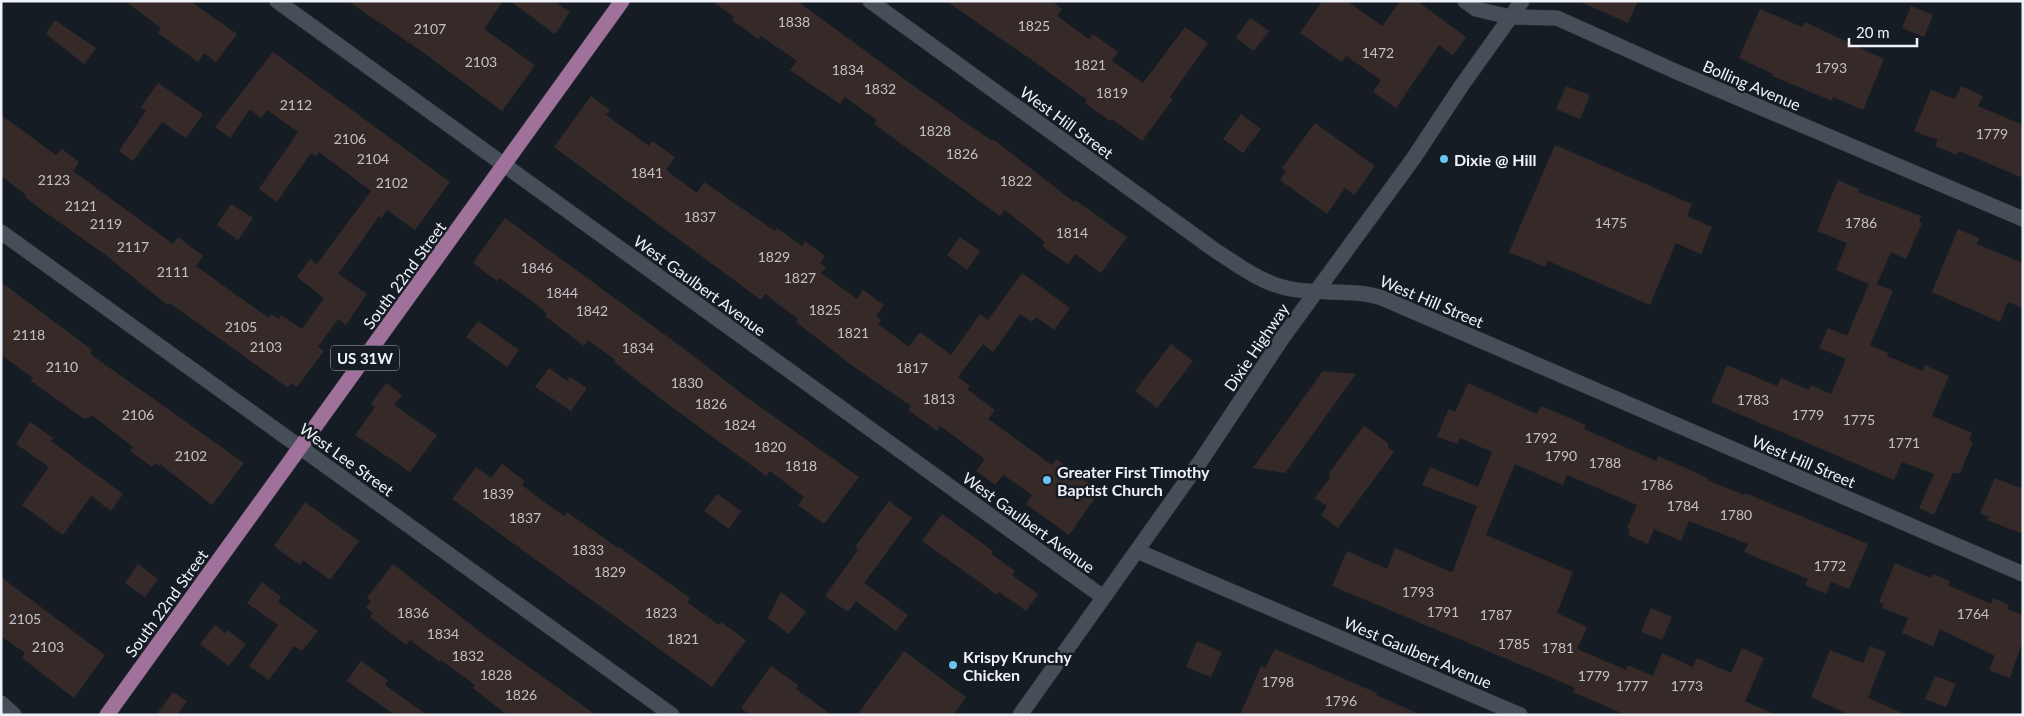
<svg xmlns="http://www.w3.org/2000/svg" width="2024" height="716" font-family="Lato,sans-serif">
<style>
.building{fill:#362a29}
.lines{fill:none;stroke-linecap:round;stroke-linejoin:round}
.street-casing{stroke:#32353c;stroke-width:16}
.secondary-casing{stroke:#32353c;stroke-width:16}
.primary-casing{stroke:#32353c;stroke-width:16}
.street{stroke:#464e57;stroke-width:15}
.secondary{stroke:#464e57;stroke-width:15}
.primary{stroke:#9f719b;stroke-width:15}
.poi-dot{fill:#69c4f1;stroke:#151c23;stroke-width:2}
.labels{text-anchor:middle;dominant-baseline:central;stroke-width:5;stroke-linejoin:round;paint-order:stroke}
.number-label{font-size:14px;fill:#c1c1c5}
.shield{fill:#151c23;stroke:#aeb2b9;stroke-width:1}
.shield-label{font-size:15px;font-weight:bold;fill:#eff3f9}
.street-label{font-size:16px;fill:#eff3f9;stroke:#151c23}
.poi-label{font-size:16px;font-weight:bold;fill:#eff3f9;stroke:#151c23;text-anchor:start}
</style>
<rect width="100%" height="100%" fill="#151c23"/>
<g class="building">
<polygon points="125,1 190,1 237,34 216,62 204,53 198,62 158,33 161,28"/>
<polygon points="348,1 503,1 484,29 535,65 502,111 424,53"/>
<polygon points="510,1 554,1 570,12 555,34"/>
<polygon points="712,1 797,1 908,82 992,141 993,139 1074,202 1075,200 1127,237 1101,273 1075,254 1068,264 1042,246 1045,242 1005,210 1000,216 959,186 874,124 877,120 845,97 840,104 790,70 797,61 761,36 758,39 732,20 734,17"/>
<polygon points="946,1 1052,1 1062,9 1057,16 1089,39 1093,34 1118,52 1112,61 1143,83 1185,27 1208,43 1170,97 1173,99 1142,141 1112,119 1110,121 1085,103 1087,100 1032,60"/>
<polygon points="1322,1 1347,1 1382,26 1400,1 1417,1 1466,37 1453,55 1439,45 1396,108 1373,92 1381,80 1346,56 1342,62 1300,33"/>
<polygon points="1578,1 1638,1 1628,23"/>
<polygon points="1911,6 1933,15 1924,37 1902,28"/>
<polygon points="1760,9 1802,27 1805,22 1884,59 1863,110 1833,97 1832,101 1772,76 1773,74 1739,58"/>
<polygon points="1250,18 1269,31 1254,51 1236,38"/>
<polygon points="55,20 96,48 84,64 46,34"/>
<polygon points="273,52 450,182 415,230 387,210 381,218 379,216 338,274 367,294 346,325 338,319 318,347 324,351 297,387 291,383 288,388 209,331 169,303 167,305 107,256 39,208 25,197 26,195 1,176 1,115 56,155 62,149 79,162 73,171 173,244 178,237 203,256 196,266 239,297 269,318 271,314 279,319 281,315 302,329 324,298 297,277 310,259 317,264 371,191 319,152 316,156 311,153 277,202 259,189 298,132 267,110 261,118 250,109 230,138 215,127"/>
<polygon points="158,83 203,114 186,138 162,122 133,161 119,151 146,111 141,107"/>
<polygon points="1566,86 1590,95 1580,119 1556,109"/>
<polygon points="1961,86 1983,96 1978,106 2023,125 2023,178 1959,151 1957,155 1935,146 1938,140 1914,131 1931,90 1955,99"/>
<polygon points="591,96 610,110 606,115 649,146 652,141 675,157 666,170 697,193 704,182 775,231 777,228 802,246 805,241 825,256 820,263 826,267 821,273 857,299 863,290 884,305 876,316 881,320 878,324 909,347 920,332 951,355 980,314 988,320 1022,273 1070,308 1054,330 1036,317 1032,322 1020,314 993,352 983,344 958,377 970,386 967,389 995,410 988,419 1052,465 1056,459 1100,491 1069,535 1026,504 1032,495 1003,475 995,485 976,471 985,459 940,426 937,431 908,410 911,406 854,367 796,322 798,319 765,294 761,300 554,147"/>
<polygon points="1241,114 1261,129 1243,153 1223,139"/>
<polygon points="1315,123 1375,166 1354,195 1345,188 1327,214 1280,180 1286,171 1282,168"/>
<polygon points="1555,145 1692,204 1687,216 1712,227 1701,254 1676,243 1650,305 1548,261 1545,267 1509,252"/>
<polygon points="1838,180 1859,189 1858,192 1921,216 1919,222 1922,223 1906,259 1891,252 1877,284 1893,291 1870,345 1888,353 1887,356 1923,371 1925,365 1949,376 1932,416 1972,433 1969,440 1973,442 1960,473 1953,473 1934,515 1919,508 1934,474 1902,462 1894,480 1711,402 1727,365 1777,386 1781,378 1809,390 1811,385 1831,394 1846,359 1819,348 1828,328 1847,336 1869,284 1836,270 1847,243 1817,231"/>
<polygon points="231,204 253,218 238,240 217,225"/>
<polygon points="505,218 687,351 745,396 859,477 824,524 798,505 804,497 770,471 766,476 665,402 614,362 615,360 588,340 584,346 545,316 547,314 535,303 499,278 497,281 473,263"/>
<polygon points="1958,229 1979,238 1977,244 2023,263 2023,308 2008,302 2000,322 1932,292"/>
<polygon points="960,237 980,251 967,270 947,255"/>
<polygon points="1,282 92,350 90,354 244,463 212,505 160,464 159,466 155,463 152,467 130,451 133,447 93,416 84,419 31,381 33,378 1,355"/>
<polygon points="478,321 519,350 507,367 466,337"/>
<polygon points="1171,344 1193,361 1157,408 1135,391"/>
<polygon points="549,368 567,381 570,377 587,388 571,411 535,387"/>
<polygon points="1323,371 1356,374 1285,473 1253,468"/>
<polygon points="386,383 402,395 394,405 437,435 410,472 355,435 375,407 371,404"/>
<polygon points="1468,383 1537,414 1541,406 1586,425 1584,429 1656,461 1658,456 1708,478 1707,480 1744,495 1745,493 1868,544 1849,589 1831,582 1826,594 1805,585 1808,579 1744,552 1748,544 1689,521 1681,541 1654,529 1648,544 1628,535 1630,529 1627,528 1637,505 1567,475 1563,485 1515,464 1486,535 1573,572 1557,613 1587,627 1577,649 1626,670 1628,665 1653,676 1662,653 1693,667 1697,658 1731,673 1742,648 1764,658 1745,701 1776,715 1626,715 1573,692 1575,688 1538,672 1332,586 1347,551 1387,569 1395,548 1451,572 1453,571 1477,506 1422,485 1430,467 1478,487 1492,452 1460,438 1457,444 1437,436 1449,409 1455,412"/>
<polygon points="30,422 53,438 51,441 123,494 111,511 91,496 63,535 22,505 49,467 16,444"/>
<polygon points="1364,426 1388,443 1388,447 1394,452 1338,528 1321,515 1327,506 1315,498 1330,478 1329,473"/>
<polygon points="502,464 525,481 522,485 552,508 565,516 567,512 618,548 619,547 690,598 687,602 719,625 721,622 746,640 712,687 452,499 476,467 491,478"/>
<polygon points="1995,478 2023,489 2023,534 1987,520 1989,517 1980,513"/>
<polygon points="717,494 741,511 729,529 704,511"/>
<polygon points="889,501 912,518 864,583 908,615 896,631 856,601 848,612 825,596 858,550 855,547"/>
<polygon points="305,502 359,541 330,580 303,560 300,565 274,546"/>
<polygon points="942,514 993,551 991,554 1015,571 1012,575 1038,594 1026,611 999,592 997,595 922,541"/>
<polygon points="1895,563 1931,578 1933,574 1950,581 1948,585 1991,604 1993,598 2009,605 2007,609 2023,615 2023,640 2010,678 1989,670 1995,656 1940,629 1933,646 1902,633 1908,618 1882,608 1884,604 1879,602"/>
<polygon points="138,564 158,579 145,597 125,583"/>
<polygon points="393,564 488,638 596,715 507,715 473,688 475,685 441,660 440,662 410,640 406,645 370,617 373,613 366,608 371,601 367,598"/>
<polygon points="1,577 105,655 74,698 22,658 25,653 1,636"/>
<polygon points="262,582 281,597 278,602 318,631 302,651 294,646 269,680 249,666 278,625 247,603"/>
<polygon points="781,592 806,612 789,634 768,618"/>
<polygon points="1651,608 1672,617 1662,640 1641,632"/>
<polygon points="215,625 225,633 227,630 246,644 229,666 200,644"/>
<polygon points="1197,641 1222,652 1211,677 1186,667"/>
<polygon points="1870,646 1886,652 1868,698 1907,715 1850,715 1811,697 1830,650 1863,663"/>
<polygon points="1275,649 1377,693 1376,695 1421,715 1240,715 1261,666 1265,668"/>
<polygon points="904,651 966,697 953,715 857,715"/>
<polygon points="361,661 388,680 385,685 427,715 395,715 347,681"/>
<polygon points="771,666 798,685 796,689 832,715 750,715 741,708"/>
<polygon points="1935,676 1956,684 1946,707 1925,699"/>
<polygon points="173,692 187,701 177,715 156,715"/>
</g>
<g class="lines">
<g class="street-casing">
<g id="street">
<polyline points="277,1 1103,597"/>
<polyline points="1465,1 1476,9 1510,17 1557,18 1677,72 2023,219"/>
<polyline points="1,232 672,715"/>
<polyline points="1137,551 1520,715"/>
<polyline points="1,703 14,715"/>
</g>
</g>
<g class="secondary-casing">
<g id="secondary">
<path d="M870 1 1216 251C1235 263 1255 278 1276 285 1310 297 1348 287 1382 298L2023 574"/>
<polyline points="1020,715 1202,459 1283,337 1413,159 1462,85 1522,1"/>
</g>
</g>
<g class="primary-casing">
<polyline id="primary" points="107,715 622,1"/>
</g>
<use href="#street" class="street"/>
<use href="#secondary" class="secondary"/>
<use href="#primary" class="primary"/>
</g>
<g class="poi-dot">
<circle cx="1444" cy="159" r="5"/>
<circle cx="1047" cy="480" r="5"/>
<circle cx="953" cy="665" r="5"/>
</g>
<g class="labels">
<g class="number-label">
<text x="794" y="21">1838</text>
<text x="1034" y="25">1825</text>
<text x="430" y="28">2107</text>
<text x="1378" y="52">1472</text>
<text x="481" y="61">2103</text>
<text x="1090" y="64">1821</text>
<text x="1831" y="67">1793</text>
<text x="848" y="69">1834</text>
<text x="880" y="88">1832</text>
<text x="1112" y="92">1819</text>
<text x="296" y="104">2112</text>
<text x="935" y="130">1828</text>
<text x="1992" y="133">1779</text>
<text x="350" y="138">2106</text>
<text x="962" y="153">1826</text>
<text x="373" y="158">2104</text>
<text x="647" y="172">1841</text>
<text x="54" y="179">2123</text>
<text x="1016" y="180">1822</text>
<text x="392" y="182">2102</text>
<text x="81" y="205">2121</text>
<text x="700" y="216">1837</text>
<text x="1611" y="222">1475</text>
<text x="1861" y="222">1786</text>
<text x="106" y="223">2119</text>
<text x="1072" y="232">1814</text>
<text x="133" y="246">2117</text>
<text x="774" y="256">1829</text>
<text x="537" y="267">1846</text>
<text x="173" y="271">2111</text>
<text x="800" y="277">1827</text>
<text x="562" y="292">1844</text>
<text x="825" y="309">1825</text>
<text x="592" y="310">1842</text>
<text x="241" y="326">2105</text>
<text x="853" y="332">1821</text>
<text x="29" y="334">2118</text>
<text x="266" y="346">2103</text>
<text x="638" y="347">1834</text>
<text x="62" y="366">2110</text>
<text x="912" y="367">1817</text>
<text x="687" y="382">1830</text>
<text x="939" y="398">1813</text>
<text x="1753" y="399">1783</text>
<text x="711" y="403">1826</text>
<text x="138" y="414">2106</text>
<text x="1808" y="414">1779</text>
<text x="1859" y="419">1775</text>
<text x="740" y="424">1824</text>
<text x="1541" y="437">1792</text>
<text x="1904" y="442">1771</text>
<text x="770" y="446">1820</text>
<text x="191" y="455">2102</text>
<text x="1561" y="455">1790</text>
<text x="1605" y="462">1788</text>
<text x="801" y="465">1818</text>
<text x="1657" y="484">1786</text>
<text x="498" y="493">1839</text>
<text x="1683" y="505">1784</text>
<text x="1736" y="514">1780</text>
<text x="525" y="517">1837</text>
<text x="588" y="549">1833</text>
<text x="1830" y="565">1772</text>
<text x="610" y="571">1829</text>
<text x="1418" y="591">1793</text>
<text x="1443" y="611">1791</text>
<text x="413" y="612">1836</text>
<text x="661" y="612">1823</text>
<text x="1973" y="613">1764</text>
<text x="1496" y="614">1787</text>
<text x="25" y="618">2105</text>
<text x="443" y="633">1834</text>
<text x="683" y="638">1821</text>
<text x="1514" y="643">1785</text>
<text x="48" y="646">2103</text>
<text x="1558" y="647">1781</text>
<text x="468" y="655">1832</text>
<text x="496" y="674">1828</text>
<text x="1594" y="675">1779</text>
<text x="1278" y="681">1798</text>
<text x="1632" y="685">1777</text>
<text x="1687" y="685">1773</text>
<text x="521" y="694">1826</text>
<text x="1341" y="700">1796</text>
</g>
<rect class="shield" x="331" y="345.5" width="68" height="25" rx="4"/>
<g class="shield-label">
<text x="365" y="358">US 31W</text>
</g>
<g class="street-label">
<text transform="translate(1752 85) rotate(23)">Bolling Avenue</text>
<text transform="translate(1067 122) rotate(36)">West Hill Street</text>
<text transform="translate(404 275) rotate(-54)">South 22nd Street</text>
<text transform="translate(700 285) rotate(36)">West Gaulbert Avenue</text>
<text transform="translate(1432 301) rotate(23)">West Hill Street</text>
<text transform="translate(1256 347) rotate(-56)">Dixie Highway</text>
<text transform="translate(347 459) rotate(36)">West Lee Street</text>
<text transform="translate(1804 461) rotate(23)">West Hill Street</text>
<text transform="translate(1029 522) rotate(36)">West Gaulbert Avenue</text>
<text transform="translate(166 603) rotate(-54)">South 22nd Street</text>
<text transform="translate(1418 652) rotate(23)">West Gaulbert Avenue</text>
</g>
<g class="poi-label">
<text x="1454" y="159">Dixie @ Hill</text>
<text x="1057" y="471">Greater First Timothy<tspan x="1057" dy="18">Baptist Church</tspan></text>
<text x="963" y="656">Krispy Krunchy<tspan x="963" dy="18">Chicken</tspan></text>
</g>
</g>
<rect width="2024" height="716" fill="none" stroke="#eff3f9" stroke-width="5"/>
<path d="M1849 38v8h68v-8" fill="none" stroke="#eff3f9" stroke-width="2.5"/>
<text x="1856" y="38" font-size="15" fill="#eff3f9" stroke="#151c23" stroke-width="4" paint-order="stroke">20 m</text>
</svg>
